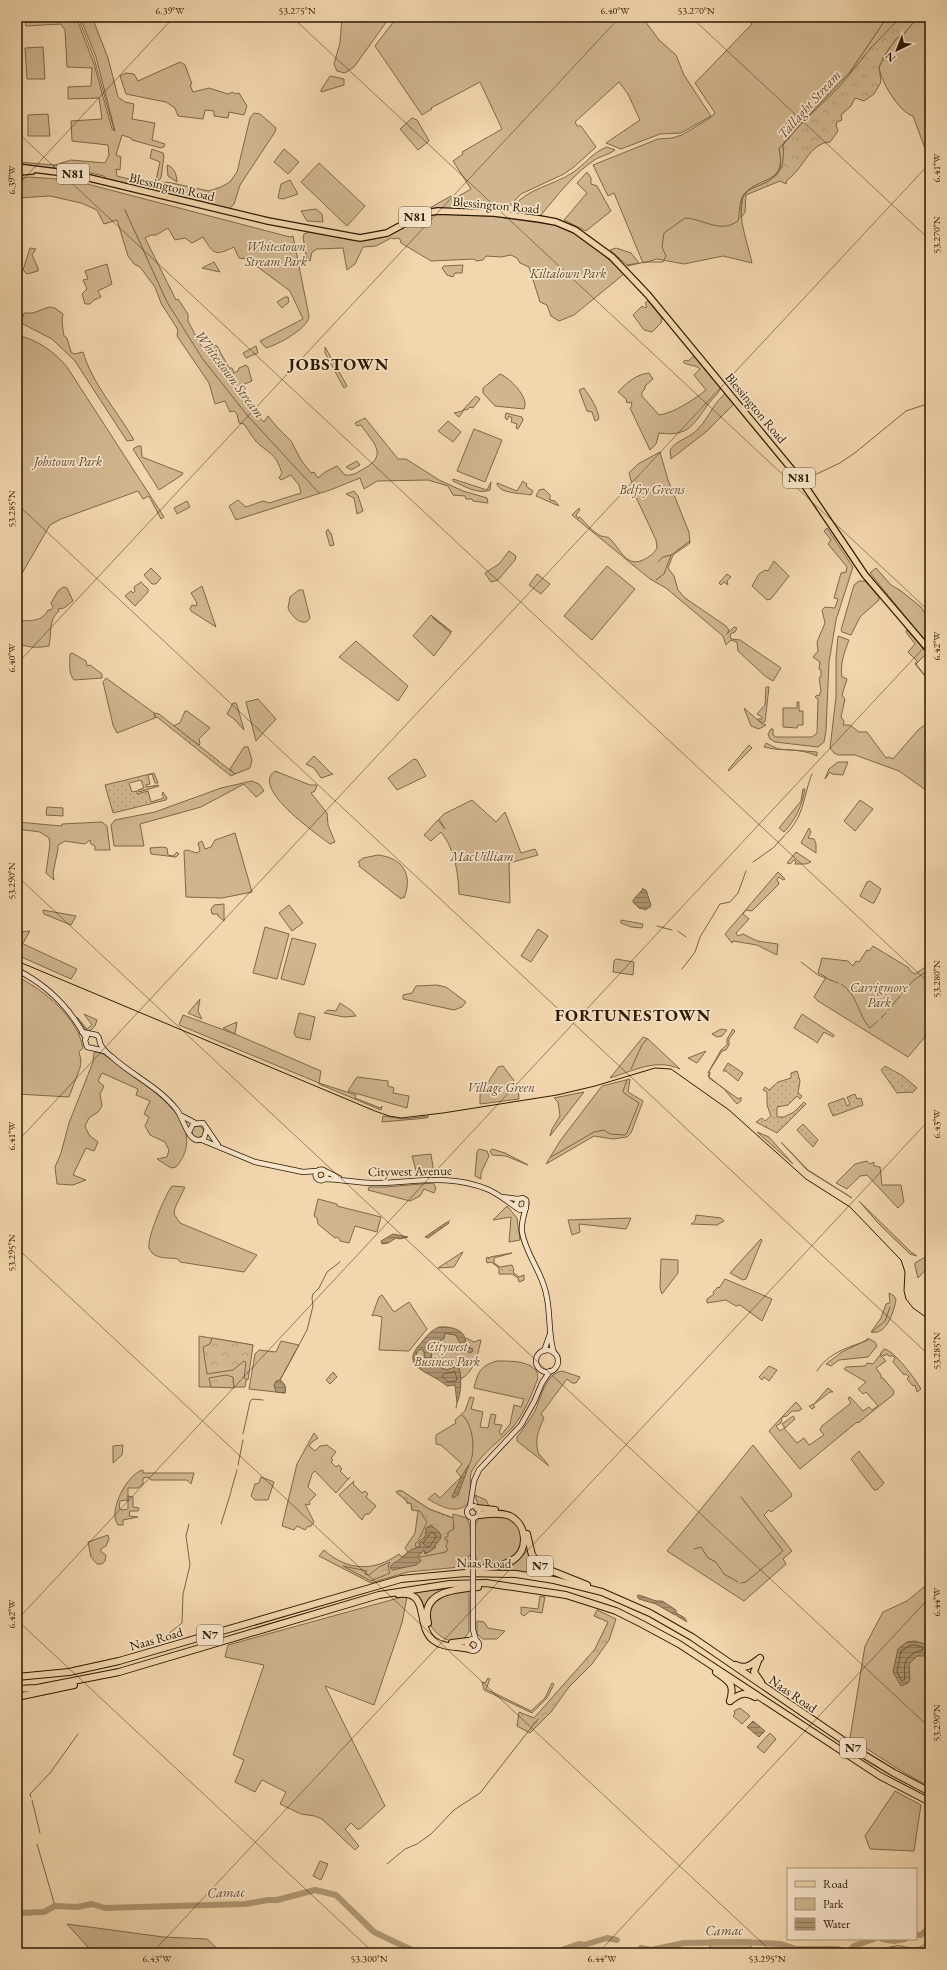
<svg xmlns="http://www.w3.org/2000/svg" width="947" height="1970" font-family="'EB Garamond',serif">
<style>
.green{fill:#d0b690;stroke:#7e6848}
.forest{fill:url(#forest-crowns);stroke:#7e6848}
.wetland{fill:url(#wetland-marsh);stroke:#7e6848}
.garden{fill:url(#garden-dots);stroke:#7e6848}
.water{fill:url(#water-rules);stroke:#7a6445;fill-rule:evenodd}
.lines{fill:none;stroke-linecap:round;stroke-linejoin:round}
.shore{stroke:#6c583a;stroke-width:1}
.stream{stroke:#7a6445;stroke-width:1}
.river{stroke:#ae9673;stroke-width:6}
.secondary-casing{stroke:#2b1901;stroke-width:6}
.primary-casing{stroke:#2b1901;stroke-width:8}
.highway-casing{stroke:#2b1901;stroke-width:8}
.secondary{stroke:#f7e4ca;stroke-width:4.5}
.primary{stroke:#f2d6ad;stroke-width:5.5}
.highway{stroke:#f2d6ad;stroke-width:6}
.tram{stroke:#2b1901;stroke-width:1}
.secondary-bridge-casing{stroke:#2b1901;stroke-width:6;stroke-linecap:butt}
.secondary-bridge{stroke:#f7e4ca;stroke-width:4.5}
.ticks{fill:none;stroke:#2b1901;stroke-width:1;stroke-opacity:0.45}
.labels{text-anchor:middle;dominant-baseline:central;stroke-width:3.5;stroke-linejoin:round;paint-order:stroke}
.shield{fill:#f7e4ca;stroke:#68563d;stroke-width:1}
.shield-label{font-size:12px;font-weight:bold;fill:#2b1901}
.street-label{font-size:13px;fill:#2b1901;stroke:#f7e4ca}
.park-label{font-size:13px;font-style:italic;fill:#5d482c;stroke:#f7e4ca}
.water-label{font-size:14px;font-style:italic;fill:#5f4b2f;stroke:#f7e4ca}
.district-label{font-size:17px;font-weight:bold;letter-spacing:1px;fill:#2b1901;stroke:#f7e4ca}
.neatline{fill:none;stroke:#2b1901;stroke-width:1.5}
.ticks-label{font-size:10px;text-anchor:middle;fill:#2b1901}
</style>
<defs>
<pattern id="forest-crowns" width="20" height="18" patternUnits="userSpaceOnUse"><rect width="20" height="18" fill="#d0b690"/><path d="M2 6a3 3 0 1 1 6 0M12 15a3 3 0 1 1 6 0" fill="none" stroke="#b39c7a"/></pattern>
<pattern id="wetland-marsh" width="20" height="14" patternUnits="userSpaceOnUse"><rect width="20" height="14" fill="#d0b690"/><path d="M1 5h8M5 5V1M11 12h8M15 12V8" fill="none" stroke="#b39c7a"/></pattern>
<pattern id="garden-dots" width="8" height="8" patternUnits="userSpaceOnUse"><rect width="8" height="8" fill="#d0b690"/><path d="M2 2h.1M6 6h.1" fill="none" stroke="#b39c7a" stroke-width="1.8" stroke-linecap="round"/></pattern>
<pattern id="water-rules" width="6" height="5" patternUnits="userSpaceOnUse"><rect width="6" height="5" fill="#ae9673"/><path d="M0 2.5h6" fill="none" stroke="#8e7a5c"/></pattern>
</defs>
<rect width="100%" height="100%" fill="#f2d6ad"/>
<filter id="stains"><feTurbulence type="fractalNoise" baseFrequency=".005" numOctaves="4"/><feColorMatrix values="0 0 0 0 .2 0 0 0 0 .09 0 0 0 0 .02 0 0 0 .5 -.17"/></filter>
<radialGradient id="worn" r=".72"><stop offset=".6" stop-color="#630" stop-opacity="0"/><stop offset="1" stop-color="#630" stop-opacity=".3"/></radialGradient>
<g class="green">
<polygon points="25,17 76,17 94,64 112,129 115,131 96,57 80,17 92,17 108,58 118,97 125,102 134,104 132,119 155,123 152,140 165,144 164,147 161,148 132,140 131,138 122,135 116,155 121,157 120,170 116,169 117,176 156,186 167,182 209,191 221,187 230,182 237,172 250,118 254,113 260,114 276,128 275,132 240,185 234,204 229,209 106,180 104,176 55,165 54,168 17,169 17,162 55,165 71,160 105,163 109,155 108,145 72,141 71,121 102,119 99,98 68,99 68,87 91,86 92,68 67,67 65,30 61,24 26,26"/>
<polygon points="342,17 390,17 354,67 345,73 337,71 334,64 340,43"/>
<polygon points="397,17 642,17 659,40 676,55 684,75 711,116 681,133 660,134 621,149 606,143 640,120 628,94 619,82 575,122 577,126 581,126 596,147 574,167 564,174 521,194 505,211 494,208 426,210 451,196 454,199 471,189 453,161 463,154 462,152 502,129 480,82 431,108 432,109 422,115 375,46"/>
<path d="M745 17H892L884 22 850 72 792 133 779 149C789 189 748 176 742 200 738 220 748 244 752 263L723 256 684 264 657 259 643 263 614 193 608 196 593 165 658 139 672 138 682 135 710 118 715 113 695 83 752 24Z"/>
<path d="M918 17H930V162L913 116C899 112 881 82 879 67L886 53 896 39 903 35Z"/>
<polygon points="43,47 45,79 27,79 25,48"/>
<polygon points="180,62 185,65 192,84 190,85 193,92 209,88 228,94 233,92 235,94 239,93 247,106 244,115 229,112 228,118 214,116 214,111 205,110 203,119 178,116 175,108 166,102 126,94 120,76 126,73 134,74 138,81"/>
<polygon points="330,76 344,79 344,85 321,92 321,90"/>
<polygon points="48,114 50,136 28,136 28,115"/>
<polygon points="412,118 417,120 428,139 429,141 418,150 400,129"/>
<path d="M607 147 615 150C610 154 602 156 596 159 574 173 557 196 541 215L515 212 513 207C526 189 554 185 572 173 584 165 593 152 607 147Z"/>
<polygon points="152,149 163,153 164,156 161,178 159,180 156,180 160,162 150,158"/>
<polygon points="284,149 299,162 288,174 274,162"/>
<polygon points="319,163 365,206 347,226 301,182"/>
<path d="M167 165C174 167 177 175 177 182L168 176Z"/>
<polygon points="587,172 591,178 591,184 597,186 611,211 586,231 564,220 587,193 577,183"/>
<path d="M29 177 72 180 290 237 293 236 309 316C308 329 277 345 266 348L260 341 303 319 290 291 247 259 239 258 234 247C215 256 214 255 203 237L192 243 185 238 175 240 168 228 156 235H151L145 238 176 300 178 299 188 314V321L200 344 204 348 214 345 217 346 229 368H232L234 373 238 371 239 368 246 365 248 367 252 381 240 386 243 390 241 392 260 418 264 422 268 416 276 426 291 441 301 460 311 473 314 472 318 478 325 472 337 466 345 475C353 476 358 472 365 468 389 454 372 442 361 425L357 426 355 423 365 418 398 459H406L439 480 463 491 487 498 488 503 473 501 472 499H466L465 496 453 495 448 486 428 480 377 481 364 489 360 478 330 490 236 520 229 506 238 500 246 507 263 501 269 503 301 493 299 485 291 475 281 480 279 478 282 473C276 456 274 456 261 446 255 442 247 428 244 424L239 423 237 414 234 411 230 412 225 401 215 404 209 383 177 336 178 330 161 303 155 287 140 267 134 264 128 256 117 220 104 224 97 210 81 203 50 196 17 198V178Z"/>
<polygon points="290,180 298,194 283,199 278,198 281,184"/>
<polygon points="316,209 322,214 323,222 307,221 301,211"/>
<path d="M440 214 491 216 555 225 574 233 603 254 624 274 574 315 559 321 551 316 547 305 540 302 529 267 520 263 517 258 511 255 501 257 486 256 483 260 476 261 474 259 431 261 401 243 400 239 397 238 394 239 391 238 376 246 363 247 355 264 347 270 343 248 317 249 312 252 310 261 307 260 303 237 304 234 309 232C328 233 350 243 369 240 395 236 413 216 440 214Z"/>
<polygon points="30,248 36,249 32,255 38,268 38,271 27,274 23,270"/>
<polygon points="616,248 631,253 639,263 627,265 610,250"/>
<polygon points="214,262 220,272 202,268"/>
<polygon points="107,264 112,284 98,291 101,297 94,300 90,304 85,304 82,294 87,289 83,280 88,279 85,271"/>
<polygon points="463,265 462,273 455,273 453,277 447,275 442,268 444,266"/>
<polygon points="285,297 288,297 289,302 282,308 277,302"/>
<polygon points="648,301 662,318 661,323 652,332 644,330 633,315 642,306 645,308 647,307 645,303"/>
<path d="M49 307 55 308 63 314C61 322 63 328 64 336L67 338 71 352 74 354 83 352C92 383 117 411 134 440L127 441 75 361 52 339 21 323 24 313H33Z"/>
<path d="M17 335C37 340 54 351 67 367L164 517 161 519 149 496 143 499 138 491 61 519 50 525 17 582Z"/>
<polygon points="256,346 258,353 246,358 243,353"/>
<polygon points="325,347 347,386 344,388 325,353"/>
<path d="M694 356 721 388C718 394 713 398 709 403 693 425 689 437 659 433L656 444 650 450 630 408 632 406 631 402 627 403 626 399 618 392C626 383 637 374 649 373L653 379 645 386V389L642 392V396L659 415C674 413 695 399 706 390L694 375 700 369C695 364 687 366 683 362L685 360 688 361Z"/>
<path d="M500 374C510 378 530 398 524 409L495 406 483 393V388Z"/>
<path d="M584 388C590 397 598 408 599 419L595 421 592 412 587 411 579 390Z"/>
<path d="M726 393 734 404 707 431 671 459 670 450C677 439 691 438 699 428 709 417 714 402 726 393Z"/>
<polygon points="476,396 480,399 473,408 470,407 467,410 465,409 459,417 454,413 462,411"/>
<polygon points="506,413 522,417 523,420 518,429 516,428 517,424 511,422 512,418 509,416 507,420 505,418"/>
<polygon points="448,421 461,432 453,442 438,431"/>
<polygon points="474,429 502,440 485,482 457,471"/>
<polygon points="138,446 141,446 142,457 183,473 182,475 159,490 133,449"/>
<path d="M660 452 668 480 689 532 690 543 673 555 668 568 674 576 678 590 685 598 726 626 729 630 727 634 734 627 737 628 735 632 730 634 731 639 740 640 781 668 773 681 765 676 738 651 737 642 731 640 726 645 723 636 666 588 650 579 572 515 579 508 580 510 576 515 578 518 580 517C586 524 593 532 601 536 604 537 607 536 610 539 620 548 626 568 643 560 650 556 653 555 657 548L656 540 635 495 629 473 638 464Z"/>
<polygon points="357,461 360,465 351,470 346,467"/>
<path d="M453 479 487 490 491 482 490 490C479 495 463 486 453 481Z"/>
<path d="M523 481 527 484 526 486 533 491 531 495C521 493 498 494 497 483L517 491Z"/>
<polygon points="544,489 550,495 550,500 555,501 559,506 536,496 539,490"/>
<polygon points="354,491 358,496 363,511 357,514 354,498 346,494"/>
<polygon points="187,501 190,507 177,514 174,508"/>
<polygon points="827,528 853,567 836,620 829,662 826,731 824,742 818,747 775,742 770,739 768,734 771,729 773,729 773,735 776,737 812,737 817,733 818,699 815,697 817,695 819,696 821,691 819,678 821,677 821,670 819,669 820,662 813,657 818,651 817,642 825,623 822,610 825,607 835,608 838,599 834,598 841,573 846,572 847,567 828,544 831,540 824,531"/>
<polygon points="328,529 330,533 331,533 334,545 330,546 326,532"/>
<polygon points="509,551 516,556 515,560 498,580 491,582 485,573 499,564"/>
<polygon points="774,561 789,576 771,599 767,600 752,586 759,574 765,570 768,571"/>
<polygon points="607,566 635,589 592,640 564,616"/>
<polygon points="151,568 161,578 156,584 152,584 144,575"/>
<polygon points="876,568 891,585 901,591 921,607 930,621 930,647 870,573"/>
<polygon points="537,574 550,584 541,594 529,585"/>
<polygon points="727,574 731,577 727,581 728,585 724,582 721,585 719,583"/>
<polygon points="859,581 865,581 879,597 879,600 860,617 851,635 842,632 841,630 854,585"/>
<polygon points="141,582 148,589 148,592 135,606 125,596 131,591 133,593 135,591 134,587"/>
<polygon points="202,586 216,627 191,611 190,609 192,605 196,606 197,603 191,593"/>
<path d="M63 587 67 588 73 601 64 608 58 609 59 611C48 620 52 633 49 646 37 648 29 648 17 643V621C30 620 41 623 48 610H51L53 607 51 603 58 591Z"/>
<path d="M299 590H303L310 618C304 629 291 616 288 608L290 597Z"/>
<polygon points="431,615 452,632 432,617 451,633 434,656 413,636"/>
<polygon points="907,630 927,653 916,664 930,682 915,664 917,661 908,652 915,644 906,632"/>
<path d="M838 636 849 640C844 653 840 664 842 677L847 679 842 695 845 699 841 717 844 721 843 725H850L859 732H867L886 758 889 757 893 759 918 730 930 721V793L899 771 855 755H838L834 753 830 748 836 697V658Z"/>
<polygon points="356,641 408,686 398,701 339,657"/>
<path d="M72 653 86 661 87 666 90 665 102 674V678L74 680C68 673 70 662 70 654Z"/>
<polygon points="106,678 154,713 155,718 117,733 113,725 103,682"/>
<polygon points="766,687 769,687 765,722 761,722 757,719 762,719 762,717 757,714 765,705"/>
<polygon points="258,699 276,719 256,741 246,702"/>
<polygon points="797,702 799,702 799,711 803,711 803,725 798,725 797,728 783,727 783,708 797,708"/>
<polygon points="233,703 236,703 237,705 244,730 234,719 227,714"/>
<polygon points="744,708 761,723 766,725 759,729 751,726"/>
<polygon points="185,711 187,711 210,728 199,739 200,744 199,745 173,726 180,723"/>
<path d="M766 743 778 749 817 752V756C799 747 782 752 764 747Z"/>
<polygon points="749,745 752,748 729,771 728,770"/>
<polygon points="244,747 248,747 252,760 250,768 235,774 230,769"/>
<polygon points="314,756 332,774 333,774 321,778 314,768 306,764"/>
<polygon points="414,759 417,760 426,776 397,790 388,778"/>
<polygon points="838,762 848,762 843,775 832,774 830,772 825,779 829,769"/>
<path d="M275 771 310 785H317L315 791 311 793 327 813 328 825 335 842 330 844C317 834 250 788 275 771Z"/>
<polygon points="252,781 259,784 264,791 256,797 244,784 201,807 140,824 144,846 114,846 111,825 115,820 155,812 221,788"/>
<path d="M803 789H805C802 806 796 819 784 832L779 828 801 801Z"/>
<path d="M472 800 496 822 505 812 521 853 535 849 538 855 509 863 510 903 459 894C458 872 455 850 441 832L431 841 424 835 438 820 445 829 439 819 444 814Z"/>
<polygon points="860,800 873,809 855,831 844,821"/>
<polygon points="47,807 63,808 63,816 46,815"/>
<polygon points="17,822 62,826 62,824 102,822 107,826 110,850 95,850 95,846 91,844 90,840 85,844 65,841 58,845 58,849 53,873 54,880 46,873 50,844 49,838 40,832 17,829"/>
<polygon points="809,828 811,832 808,838 814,839 816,844 816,853 801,843"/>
<polygon points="235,833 252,892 222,898 186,897 184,851 187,850 197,853 200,851 198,843 202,841 205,849 211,847 215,840"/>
<polygon points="162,847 167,848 168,855 173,856 177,852 179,854 176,857 151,854 150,848"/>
<polygon points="796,852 811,862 806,864 795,864 796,861 794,860 790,864 787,863"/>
<path d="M378 855C404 858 413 876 404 898L402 897 401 899 359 866 360 864 358 862 363 858Z"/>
<polygon points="778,872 785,879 783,880 779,877 777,879 779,884 752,911 746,910 743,914 749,919 736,933 738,936 743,934 757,941 778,944 777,955 757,945 733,941 732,943 725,934"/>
<polygon points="870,881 881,889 874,903 872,903 860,896 867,882"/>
<polygon points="224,904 224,921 218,916 218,914 212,914 211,909 214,905"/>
<polygon points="289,905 303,923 292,931 279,913"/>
<polygon points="43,910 76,916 71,925 44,914"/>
<polygon points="621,920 643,924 642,928 631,927 621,923"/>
<polygon points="265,927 289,934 277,979 253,973"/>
<polygon points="538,929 548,936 531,962 521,956"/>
<polygon points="30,931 23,943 17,940 17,932"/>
<polygon points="292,938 316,944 304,985 281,979"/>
<polygon points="17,941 77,969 71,979 17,955"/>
<polygon points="873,946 909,968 909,970 915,974 930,964 930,1031 908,1057 818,1001 814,997 826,977 818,973 822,958 848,961 853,966 856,961 859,962 867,950 869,951"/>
<polygon points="616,959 634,962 633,975 613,972 614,961"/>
<path d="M18 977C44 990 78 1018 83 1048L79 1052 81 1060 80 1068 69 1097 17 1094Z"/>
<polygon points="437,985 446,987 466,1002 462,1007 454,1010 403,999 403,995 412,993 416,986"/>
<polygon points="340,1003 352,1011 356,1016 344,1017 324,1013 328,1010 336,1011"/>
<polygon points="299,1013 315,1017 310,1040 296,1037 294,1033"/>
<polygon points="84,1014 97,1020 95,1026 90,1031 86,1030 77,1017 87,1029 92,1025"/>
<polygon points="802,1014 834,1035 833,1037 824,1032 817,1043 815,1041 794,1028"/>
<polygon points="183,1015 235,1034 321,1071 319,1083 179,1025"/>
<polygon points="721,1029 727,1030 722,1036 717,1037 712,1034"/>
<polygon points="733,1029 735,1031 729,1039 729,1045 726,1050 722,1051 708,1073 721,1050 727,1045 727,1039"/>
<path d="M643 1037 648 1039 680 1069C656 1058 633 1071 610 1078Z"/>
<polygon points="706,1051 697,1063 688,1058"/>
<path d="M96 1052C106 1053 117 1065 126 1071 155 1091 210 1128 176 1167L171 1168 157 1159 167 1157 169 1150 165 1142 150 1135 145 1126 149 1117 144 1114 150 1101 136 1095 138 1089 102 1073 98 1081 104 1086 100 1094 102 1106 98 1112 89 1118 85 1126 89 1135 98 1142 94 1151 86 1148 73 1175 86 1180 73 1185 57 1184 55 1167 61 1153 69 1123 93 1062 94 1053Z"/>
<polygon points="503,1066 518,1086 519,1099 480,1104 480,1095 498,1067"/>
<polygon points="710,1072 709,1078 737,1098 739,1099 741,1097 741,1101 737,1104 724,1089 708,1076"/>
<polygon points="357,1077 388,1081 388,1086 394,1088 393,1093 409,1096 407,1108 348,1091"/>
<polygon points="630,1079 628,1092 643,1101 631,1133 627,1137 613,1139 594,1136 546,1164 560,1141 602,1086"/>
<polygon points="319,1083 356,1095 355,1098 380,1108 382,1106 381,1110 319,1084"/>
<polygon points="584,1092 550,1136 552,1129 560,1116 558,1102 554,1098"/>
<polygon points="383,1116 404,1119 429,1116 427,1118 382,1122"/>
<circle cx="198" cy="1132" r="6"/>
<polygon points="757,1132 769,1137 793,1164"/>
<polygon points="781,1142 808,1170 846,1194 852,1198 807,1170"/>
<polygon points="479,1149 487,1151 489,1156 481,1173 481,1179 475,1176 477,1152"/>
<polygon points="492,1149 505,1153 528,1165 506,1156 492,1155 490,1151"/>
<polygon points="431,1154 434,1174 417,1174 412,1156"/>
<polygon points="867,1161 870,1164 874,1162 874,1166 880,1167 882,1185 901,1185 904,1202 898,1208 867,1175 860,1176 847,1189 836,1183 855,1164"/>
<polygon points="433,1183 436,1188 434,1193 424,1189 420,1196 410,1201 368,1190 369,1187 385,1187"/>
<path d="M172 1186 185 1187 175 1208 174 1214 180 1223 257 1255 244 1272 180 1262 178 1259C169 1257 160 1260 152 1253 150 1250 148 1248 149 1244 149 1234 165 1195 172 1186Z"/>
<polygon points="318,1199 337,1204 337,1206 381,1217 377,1232 355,1226 349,1243 340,1241 338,1237 335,1238 318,1224 317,1218 314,1216"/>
<polygon points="859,1201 911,1252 917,1256 910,1254 879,1224"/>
<polygon points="507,1206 517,1218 520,1240 509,1242 511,1217 493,1220"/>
<polygon points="696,1215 721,1218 724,1221 717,1225 691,1224 695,1221"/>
<polygon points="631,1218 626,1229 579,1224 580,1232 572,1235 568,1220"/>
<polygon points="761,1239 762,1240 746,1279 743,1280 730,1273"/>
<polygon points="930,1254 930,1265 918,1278 915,1266 915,1263"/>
<polygon points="661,1259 678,1260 678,1273 662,1294 660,1288"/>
<polygon points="725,1279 772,1299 762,1321 740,1305 736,1306 726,1300 707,1303 707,1299 714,1294 713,1292 718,1287 719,1288"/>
<path d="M889 1293 894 1296 896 1300C894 1312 886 1336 871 1332L881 1318 886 1304 890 1303Z"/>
<polygon points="382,1295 394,1312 409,1302 427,1329 409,1351 379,1350 382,1317 375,1315 372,1316 379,1297"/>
<path d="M444 1333 456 1335 466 1351 470 1349 469 1345 465 1341 466 1338 474 1342 479 1340H481C478 1354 474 1372 461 1379L459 1368 457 1366C444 1376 428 1365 432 1349L441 1340Z"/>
<polygon points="199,1336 253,1345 245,1387 199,1387"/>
<polygon points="869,1339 875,1342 877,1346 868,1357 839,1360 831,1366 826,1364 842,1352"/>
<path d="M281 1341 299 1345 280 1380C285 1384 286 1386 285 1393L249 1389 255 1354 259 1350 276 1352Z"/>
<polygon points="421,1349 424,1351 425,1364 422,1368 415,1363 414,1359 418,1350"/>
<path d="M884 1349C894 1350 916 1380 921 1389L917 1392 915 1385 913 1386 907 1379 909 1377 906 1374 904 1375 893 1362 895 1358 893 1356H889L887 1354 884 1356 880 1354Z"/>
<polygon points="880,1355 886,1361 876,1368 881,1375 881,1378 883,1378 894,1391 893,1395 858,1423 857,1422 800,1469 769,1431 796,1402 802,1409 798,1411 792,1411 787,1416 782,1417 781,1423 776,1426 780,1431 784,1428 797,1443 804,1438 809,1445 824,1435 820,1430 822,1426 851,1403 848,1398 850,1397 863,1411 869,1407 872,1410 878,1406 866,1392 863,1394 858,1389 866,1382 844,1369 846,1367 865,1366 867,1363 873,1364"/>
<path d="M497 1361C509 1361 538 1360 538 1378 531 1396 525 1412 513 1427 500 1441 483 1452 473 1469 466 1478 476 1499 465 1506 454 1514 438 1505 428 1499L435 1493 440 1498 461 1477 456 1471 462 1464 441 1445 436 1444V1435L456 1423 455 1420 465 1411 470 1397 474 1398 471 1409 483 1412 480 1427 488 1428 491 1414 496 1415 494 1424 502 1425 499 1432 501 1435 510 1424 514 1405 521 1407 524 1399 474 1388C478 1372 480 1366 497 1361Z"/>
<polygon points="769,1366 777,1370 769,1381 764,1377 762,1380 759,1377"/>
<path d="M562 1371 580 1377 576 1383H572L567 1379 541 1414 544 1418C538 1431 534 1441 539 1455L541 1456 549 1466 517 1441V1437C523 1429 530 1420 535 1411 541 1398 545 1374 562 1371Z"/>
<polygon points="828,1388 833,1392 830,1392 813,1405 815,1407 812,1409 809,1406 814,1404"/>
<polygon points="793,1416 795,1419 785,1428 782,1424"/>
<polygon points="314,1433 318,1438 312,1442 309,1446 315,1451 320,1446 327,1445 336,1452 331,1458 333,1460 331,1462 336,1467 339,1465 342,1469 340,1471 348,1479 350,1477 336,1493 315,1471 312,1474 308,1487 316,1495 309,1502 310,1504 309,1505 305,1504 314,1522 310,1527 308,1526 305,1530 297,1526 294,1530 282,1526 297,1464"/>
<polygon points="123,1445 122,1455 113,1463 113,1446"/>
<polygon points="753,1445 791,1493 792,1496 771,1512 769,1510 764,1515 792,1551 783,1559 786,1564 744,1601 667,1551"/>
<polygon points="859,1451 884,1483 877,1490 874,1490 851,1459"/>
<path d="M143 1470V1473H194L191 1484 187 1480H151L148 1477 143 1478V1484L138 1488H128V1500L120 1501 119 1508 122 1510 128 1509V1496L133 1497V1507L139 1508 138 1511H130L129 1516 138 1517 123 1520V1525H118C107 1511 128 1473 143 1470Z"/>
<polygon points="261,1477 274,1482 268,1500 255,1500 251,1496 255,1484 259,1483"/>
<polygon points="354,1481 353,1484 362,1493 365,1491 368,1494 366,1497 376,1506 369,1514 365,1514 362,1520 339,1495"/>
<path d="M398 1491H402L429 1509 453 1518V1514L467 1518 470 1526 471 1555 468 1556 470 1566 408 1572 371 1583 319 1556 324 1550C347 1571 374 1572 399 1554L402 1557 408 1552 405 1548 415 1533 418 1511 412 1510 411 1503H407V1501L396 1492Z"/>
<polygon points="475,1495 486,1500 490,1508 478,1505"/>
<path d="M485 1514 514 1518 523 1535 520 1552 507 1562 476 1567V1557L474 1556C475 1542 470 1520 485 1514Z"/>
<polygon points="108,1535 109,1539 106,1546 101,1549 101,1552 106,1555 105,1561 102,1564 97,1564 91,1557 88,1542"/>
<polygon points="525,1544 527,1545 532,1559 564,1579 511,1570 489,1569 504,1566"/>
<polygon points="930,1582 930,1787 903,1772 850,1738 865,1646 883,1612 907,1601"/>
<polygon points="456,1588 440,1593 424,1612 422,1601 413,1592"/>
<path d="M469 1591V1631C458 1660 406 1620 439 1598 447 1592 460 1592 469 1591Z"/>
<polygon points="540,1596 545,1597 542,1613 530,1611 524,1616 521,1614 521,1607 538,1609"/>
<polygon points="402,1597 407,1597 402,1623 374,1705 325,1686 385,1806 360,1829 357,1829 351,1823 345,1829 359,1846 355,1850 322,1819 315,1816 301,1814 280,1804 286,1792 262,1780 255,1792 235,1782 244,1760 233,1755 264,1665 225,1657 228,1645"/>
<polygon points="477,1621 484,1622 488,1628 505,1631 497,1639 483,1639 477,1634"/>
<polygon points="488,1678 490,1679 486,1689 531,1711 545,1698 552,1683 554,1684 547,1698 532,1713 484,1690 482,1682 485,1683"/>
<polygon points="740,1708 750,1716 742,1724 733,1716 735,1714 734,1711"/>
<polygon points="770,1733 776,1739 764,1753 757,1747"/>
<polygon points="895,1791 921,1805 914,1851 870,1849 865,1836"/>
<polygon points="320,1861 328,1864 321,1880 313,1876"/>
<polygon points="67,1924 163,1937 207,1939 222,1953 96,1953 88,1947"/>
</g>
<g class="forest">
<path d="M868 17H918L903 35 896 39 886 53 879 67 881 82 874 94 864 101 855 98 851 106 841 115 842 120 837 122 836 125 838 131 830 142C809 143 804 169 787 180L786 184 780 181 746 195 745 212 741 218C742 210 740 199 746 193 760 176 788 184 779 149L792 133 850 72 884 22 883 20H867L866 19Z"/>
<polygon points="200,999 198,1011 202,1019 188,1013"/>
<polygon points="237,1022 235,1034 223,1028"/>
<polygon points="463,1252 454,1267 438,1268 461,1253"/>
<polygon points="212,1338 253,1345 248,1380 244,1378 246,1362 244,1361 233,1370 207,1374 203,1347 210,1344"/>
<polygon points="226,1375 233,1377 234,1388 211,1387 209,1378"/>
<polygon points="398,1491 402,1491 429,1509 453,1518 454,1529 448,1532 448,1537 445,1537 445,1540 448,1540 446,1547 448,1549 446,1552 421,1557 418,1556 424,1549 425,1554 435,1548 435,1545 441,1538 431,1525 426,1529 426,1535 420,1547 416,1547 415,1544 418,1541 427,1522 420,1511 412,1510 411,1503 407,1503 407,1501 396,1492"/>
<polygon points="390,1562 388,1566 390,1573 371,1581 343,1566 367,1571 365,1574 369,1575 379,1567"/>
<polygon points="597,1610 616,1619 609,1640 592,1664 569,1687 551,1712 530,1733 517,1726 519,1712 534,1718 595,1649 608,1622 594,1616"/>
</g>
<polygon class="wetland" points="710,1940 750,1941 752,1953 710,1953"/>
<g class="garden">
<polygon points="154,713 159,714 235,774 231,776 157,717 156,718"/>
<polygon points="154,773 158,783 155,783 152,774 148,775 150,784 146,785 147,787 158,785 159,786 139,792 138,790 144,788 141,780 129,783 132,792 137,791 137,794 148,791 151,802 164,798 162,795 163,792 167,798 166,800 113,813 105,785"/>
<polygon points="728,1063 743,1073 738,1081 726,1071 723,1071"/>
<polygon points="885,1066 903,1076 917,1088 912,1093 911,1092 897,1093 881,1070"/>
<polygon points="797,1071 800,1081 798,1093 802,1096 800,1099 797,1096 788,1105 777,1107 777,1117 784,1117 794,1112 804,1102 806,1104 777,1133 756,1122 762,1118 765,1121 771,1116 767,1105 767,1092 763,1090 765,1087 769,1090 778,1082 791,1078 791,1073"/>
<polygon points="855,1094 857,1099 861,1098 863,1105 833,1116 828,1104 844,1098 847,1106 850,1104 847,1097"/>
<polygon points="803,1124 818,1140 813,1147 797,1130"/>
<polygon points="512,1253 494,1258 494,1263 500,1267 512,1265 514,1270 513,1272 519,1277 524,1275 524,1280 519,1282 518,1278 512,1274 499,1274 499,1268 491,1262 487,1263 486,1258 488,1257 489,1259 490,1257"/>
<polygon points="333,1372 337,1377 330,1384 326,1380"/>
</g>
<g class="water">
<polygon points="643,889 646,890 651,905 646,910 639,908 633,902 633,900"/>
<polygon points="447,1222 449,1223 428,1238 425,1237"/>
<polygon points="393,1234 408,1237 400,1239 396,1238 388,1243 382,1244 381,1241"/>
<path d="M439 1327C448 1326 466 1329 465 1341L470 1346 469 1349 472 1348 473 1351 470 1353 462 1348 456 1335 445 1333 444 1339C430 1342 427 1356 436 1366L447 1370 457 1365C463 1373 461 1395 457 1403L455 1385 447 1386C432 1372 398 1368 420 1344 426 1337 430 1331 439 1327ZM421 1349 424 1351 425 1364 422 1368 415 1363 414 1359 418 1350Z"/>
<path d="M280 1380C285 1384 286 1387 285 1393L276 1392 274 1385 276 1381Z"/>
<path d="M469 1465 458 1495 453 1498 452 1496C457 1487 463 1472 469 1465Z"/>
<path d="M431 1525 440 1533 441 1538 435 1545V1548L425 1554 424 1550 418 1556 421 1561 416 1565 392 1570 390 1567C393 1562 396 1563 400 1559 409 1552 409 1549 420 1547L419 1542 426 1535V1528Z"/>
<polygon points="639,1595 656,1601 662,1601 676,1610 676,1613 685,1618 687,1622 677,1616 677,1614 675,1615 656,1604 639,1599 637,1596"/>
<polygon points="914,1641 925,1644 930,1654 930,1659 927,1656 917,1656 909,1664 910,1680 908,1683 901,1686 893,1672 898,1649 907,1642"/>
<polygon points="753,1721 765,1731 759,1737 747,1727"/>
</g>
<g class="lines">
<g class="shore">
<polygon points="455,1372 457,1379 456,1381 448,1382 442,1376 444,1374"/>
<polygon points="432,1532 435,1534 436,1537 430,1546 427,1547 423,1543"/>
<path d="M914 1645 922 1647 923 1650C920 1651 917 1651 914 1653 903 1660 904 1668 905 1679L902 1681 897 1672 901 1651 909 1646Z"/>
</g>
<g class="stream">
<polyline points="78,17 94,58 114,130"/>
<polyline points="125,210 167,302 202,358 247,415 319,493"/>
<path d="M627 266 645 262H663L666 256 662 247 664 233 685 218C705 219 719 234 738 221 740 213 739 200 744 194 747 190 754 188 758 186 780 177 785 168 783 145L801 124 840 86 870 49 901 17"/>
<polyline points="806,479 840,463 856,452 906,411 930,403"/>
<polyline points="658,562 663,557 671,555"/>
<polyline points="656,580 664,574 671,555 690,541"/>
<path d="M786 834C805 815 803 796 812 774"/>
<polyline points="753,862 773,848 785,835"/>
<polyline points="642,888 643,889"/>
<polyline points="650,906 650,908"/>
<polyline points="657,926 672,930"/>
<polyline points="678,931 686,937"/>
<polyline points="801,962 818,975 838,983"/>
<polyline points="682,969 695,952 700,937 720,904 730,902 738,893 746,871"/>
<path d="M841 984C858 994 858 1016 870 1028L878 1021"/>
<polyline points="902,993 914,980 930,969"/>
<polyline points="888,1010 900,996"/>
<polyline points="881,1018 886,1013"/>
<polyline points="631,1069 642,1045 647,1039"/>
<polyline points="551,1157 594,1132 604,1130 610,1134 625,1135 627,1133 639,1103 624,1093 623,1091 627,1080"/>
<polyline points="448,1222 450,1220"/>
<polyline points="872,1332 885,1321 890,1307"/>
<path d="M817 1371C828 1353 847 1348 866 1341L868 1338"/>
<polyline points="280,1380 307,1330 313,1306 312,1298 313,1294 319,1288 327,1272 340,1262"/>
<polyline points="456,1408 457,1403"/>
<path d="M462 1415C474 1424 476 1454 469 1465"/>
<polyline points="243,1434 250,1402 252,1399 263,1400"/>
<polyline points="238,1465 243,1440"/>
<polyline points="231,1491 237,1470"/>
<polyline points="221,1524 231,1492"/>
<polyline points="694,1549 701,1547 708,1558 716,1562 724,1574 738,1582"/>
<polyline points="741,1583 746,1582 783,1551 741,1497"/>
<polyline points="158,1642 182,1623 183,1594 190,1565 186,1536 189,1524"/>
<polyline points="31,1797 30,1794 50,1773 78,1734"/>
<polyline points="32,1800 40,1833"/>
<polyline points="37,1844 55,1906"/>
<polyline points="387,1864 405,1849 417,1844 431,1834 454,1810 480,1793 538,1719"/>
<path d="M882 1949C887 1948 896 1945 901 1946 914 1949 920 1950 930 1940"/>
<polyline points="642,1953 644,1949"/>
</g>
<g class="river">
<polyline points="17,1913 44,1912 55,1906 77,1907 92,1904 105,1908 245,1904 268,1900 277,1900 315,1890 336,1895 374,1932 418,1953"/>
<polyline points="916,1935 921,1935 930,1927"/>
<polyline points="882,1939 894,1941 905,1939"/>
<polyline points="641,1948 651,1950 684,1943 744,1942 781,1944 796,1949 837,1949 849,1952 854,1946 874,1939"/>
<polyline points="552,1953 579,1944 584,1945 607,1938 617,1940"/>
</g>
<g class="secondary-casing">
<g id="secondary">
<path d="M17 970C47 985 70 1008 86 1038"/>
<path d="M82 1032 97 1035C100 1038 99 1039 100 1043 102 1049 108 1054 112 1057 133 1076 159 1087 177 1110 184 1119 189 1148 204 1138L207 1129"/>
<polyline points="87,1036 85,1040 87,1047 105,1051"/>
<polyline points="182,1116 195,1123"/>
<polyline points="189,1132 193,1124 203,1123 218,1145"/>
<polyline points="202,1140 255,1162 303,1172 316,1171"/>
<circle cx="321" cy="1175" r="5.5"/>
<polyline points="325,1171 339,1178"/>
<path d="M324 1179C341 1179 356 1183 372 1183 413 1183 447 1173 487 1189 499 1194 509 1203 520 1210L526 1208"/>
<polyline points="503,1197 518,1199"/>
<path d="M517 1208 516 1204 518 1199 523 1198 526 1200C529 1204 520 1220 522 1232 525 1251 538 1267 544 1286 552 1308 547 1333 554 1353"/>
<circle cx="547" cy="1361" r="11"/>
<polyline points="544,1351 550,1334"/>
<circle cx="473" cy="1512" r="6"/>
<polyline points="470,1507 474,1481 479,1470 521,1425 534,1402 542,1383 550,1371"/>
<polyline points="473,1559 473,1519"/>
<polyline points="473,1594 473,1630 476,1640"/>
<circle cx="473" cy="1645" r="6"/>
</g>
</g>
<g class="primary-casing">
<g id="primary">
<polyline points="17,167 73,174 268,221 360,238 387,233 424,213 438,211 494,213 540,219 556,222 575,230 612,257 648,295 803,483 865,575 930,651"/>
<polyline points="17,172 32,171"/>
</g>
</g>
<g class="highway-casing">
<g id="highway">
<polyline points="477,1508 495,1510"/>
<polyline points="527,1534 532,1555 542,1567 587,1585"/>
<path d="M468 1569C482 1568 498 1568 511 1561 529 1552 528 1525 510 1516 500 1512 488 1514 479 1515"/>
<path d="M398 1594C431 1590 415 1625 433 1640 443 1648 457 1646 469 1649"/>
<path d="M428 1623C420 1591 456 1589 478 1587"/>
<polyline points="452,1643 468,1641"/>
<polyline points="758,1661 754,1672 761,1682"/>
<path d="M736 1665C746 1670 752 1664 760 1658"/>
<path d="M716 1672C729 1682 735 1683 730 1701"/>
<polyline points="17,1677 69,1672 119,1661 401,1579 465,1573 516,1574 554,1580 602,1592 650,1613 692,1637 866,1756 894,1773 930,1792"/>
<polyline points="17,1689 37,1688 119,1672 379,1595 450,1584 486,1583 566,1595 616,1611 642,1624 679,1644 880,1776 930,1802"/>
<polyline points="17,1697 74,1685"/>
<path d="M730 1701C739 1694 745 1691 755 1697"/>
</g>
</g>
<use href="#secondary" class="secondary"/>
<use href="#primary" class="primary"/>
<use href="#highway" class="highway"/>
<polyline class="tram" points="17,961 375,1111 389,1116 401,1118 443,1113 557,1095 595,1086 655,1068 671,1069 729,1110 806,1179 850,1207 901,1260 905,1272 904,1291 906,1299 913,1308 930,1320"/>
<g class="secondary-bridge-casing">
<polyline id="secondary-bridge" points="473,1594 473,1559"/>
</g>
<use href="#secondary-bridge" class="secondary-bridge"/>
</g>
<path class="ticks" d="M292 17 930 612M691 17 930 240M17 132 930 984M17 186 174 17M17 504 930 1356M17 664 620 17M17 876 930 1728M17 1142 930 163M17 1248 773 1953M17 1620 930 641M17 1620 374 1953M152 1953 930 1119M598 1953 930 1597"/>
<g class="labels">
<g class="shield">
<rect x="57" y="164" width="32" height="20" rx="3"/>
<rect x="399" y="207" width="32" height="20" rx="3"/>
<rect x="783" y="468" width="32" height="20" rx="3"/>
<rect x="527" y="1556" width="26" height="20" rx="3"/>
<rect x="197" y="1625" width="26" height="20" rx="3"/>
<rect x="840" y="1738" width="26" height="20" rx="3"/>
</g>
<g class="shield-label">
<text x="73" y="174">N81</text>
<text x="415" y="217">N81</text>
<text x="799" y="478">N81</text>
<text x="540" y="1566">N7</text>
<text x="210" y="1635">N7</text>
<text x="853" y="1748">N7</text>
</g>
<g class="street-label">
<text transform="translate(172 187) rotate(13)">Blessington Road</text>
<text transform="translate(496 205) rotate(5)">Blessington Road</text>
<text transform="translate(756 408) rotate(50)">Blessington Road</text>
<text transform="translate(410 1171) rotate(-1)">Citywest Avenue</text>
<text transform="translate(484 1563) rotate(1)">Naas Road</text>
<text transform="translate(156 1639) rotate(-16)">Naas Road</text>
<text transform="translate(793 1694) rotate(35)">Naas Road</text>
</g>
<g class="park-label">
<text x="276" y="246">Whitestown<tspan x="276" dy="15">Stream Park</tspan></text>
<text x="568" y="273">Kiltalown Park</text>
<text x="68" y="461">Jobstown Park</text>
<text x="652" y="489">Belfry Greens</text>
<text x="482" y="856">MacUilliam</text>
<text x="879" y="987">Carrigmore<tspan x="879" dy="15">Park</tspan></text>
<text x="501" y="1087">Village Green</text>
<text x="447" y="1346">Citywest<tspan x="447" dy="15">Business Park</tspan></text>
</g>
<g class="water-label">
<text transform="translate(809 104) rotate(-48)">Tallaght Stream</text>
<text transform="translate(230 374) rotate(53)">Whitestown Stream</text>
<text transform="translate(226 1892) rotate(-2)">Camac</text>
<text transform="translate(724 1930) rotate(-1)">Camac</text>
</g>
<g class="district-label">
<text x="339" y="364">JOBSTOWN</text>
<text x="633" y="1015">FORTUNESTOWN</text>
</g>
</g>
<rect width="947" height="1970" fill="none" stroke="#f2d6ad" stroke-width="44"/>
<rect x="787" y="1868" width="130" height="72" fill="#f7e4ca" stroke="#a5937a"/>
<rect x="795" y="1881" width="20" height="6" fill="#f2d6ad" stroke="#a5937a"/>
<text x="823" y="1888" font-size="12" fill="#2b1901">Road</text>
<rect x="795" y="1898" width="20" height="12" fill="#d0b690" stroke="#a5937a"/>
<text x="823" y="1908" font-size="12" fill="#2b1901">Park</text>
<rect x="795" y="1918" width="20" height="12" fill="url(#water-rules)" stroke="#a5937a"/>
<text x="823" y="1928" font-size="12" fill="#2b1901">Water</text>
<g transform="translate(897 50) rotate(223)" stroke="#f7e4ca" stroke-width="3" paint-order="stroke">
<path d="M0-3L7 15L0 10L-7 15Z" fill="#2b1901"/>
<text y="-6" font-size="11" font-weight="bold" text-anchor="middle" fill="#2b1901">N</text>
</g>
<rect x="22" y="22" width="903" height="1926" class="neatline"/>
<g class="ticks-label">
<text x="170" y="14">6.39°W</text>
<text x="297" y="14">53.275°N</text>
<text x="615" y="14">6.40°W</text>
<text x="696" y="14">53.270°N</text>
<text transform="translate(936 168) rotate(-90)" y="4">6.41°W</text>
<text transform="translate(11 180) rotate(-90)" y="4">6.39°W</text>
<text transform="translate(936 235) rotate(-90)" y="4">53.270°N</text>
<text transform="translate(11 509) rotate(-90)" y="4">53.285°N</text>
<text transform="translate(936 646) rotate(-90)" y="4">6.42°W</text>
<text transform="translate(11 658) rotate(-90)" y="4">6.40°W</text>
<text transform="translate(11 881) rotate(-90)" y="4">53.290°N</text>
<text transform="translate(936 979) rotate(-90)" y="4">53.280°N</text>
<text transform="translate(936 1124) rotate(-90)" y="4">6.43°W</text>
<text transform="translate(11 1136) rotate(-90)" y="4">6.41°W</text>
<text transform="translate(11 1253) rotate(-90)" y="4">53.295°N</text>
<text transform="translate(936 1351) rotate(-90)" y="4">53.285°N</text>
<text transform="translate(936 1602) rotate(-90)" y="4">6.44°W</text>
<text transform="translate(11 1614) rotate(-90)" y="4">6.42°W</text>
<text transform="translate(936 1723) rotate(-90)" y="4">53.290°N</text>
<text x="157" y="1962">6.43°W</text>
<text x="369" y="1962">53.300°N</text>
<text x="602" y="1962">6.44°W</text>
<text x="767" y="1962">53.295°N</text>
</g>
<rect width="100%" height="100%" filter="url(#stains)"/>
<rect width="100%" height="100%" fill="url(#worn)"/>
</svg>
